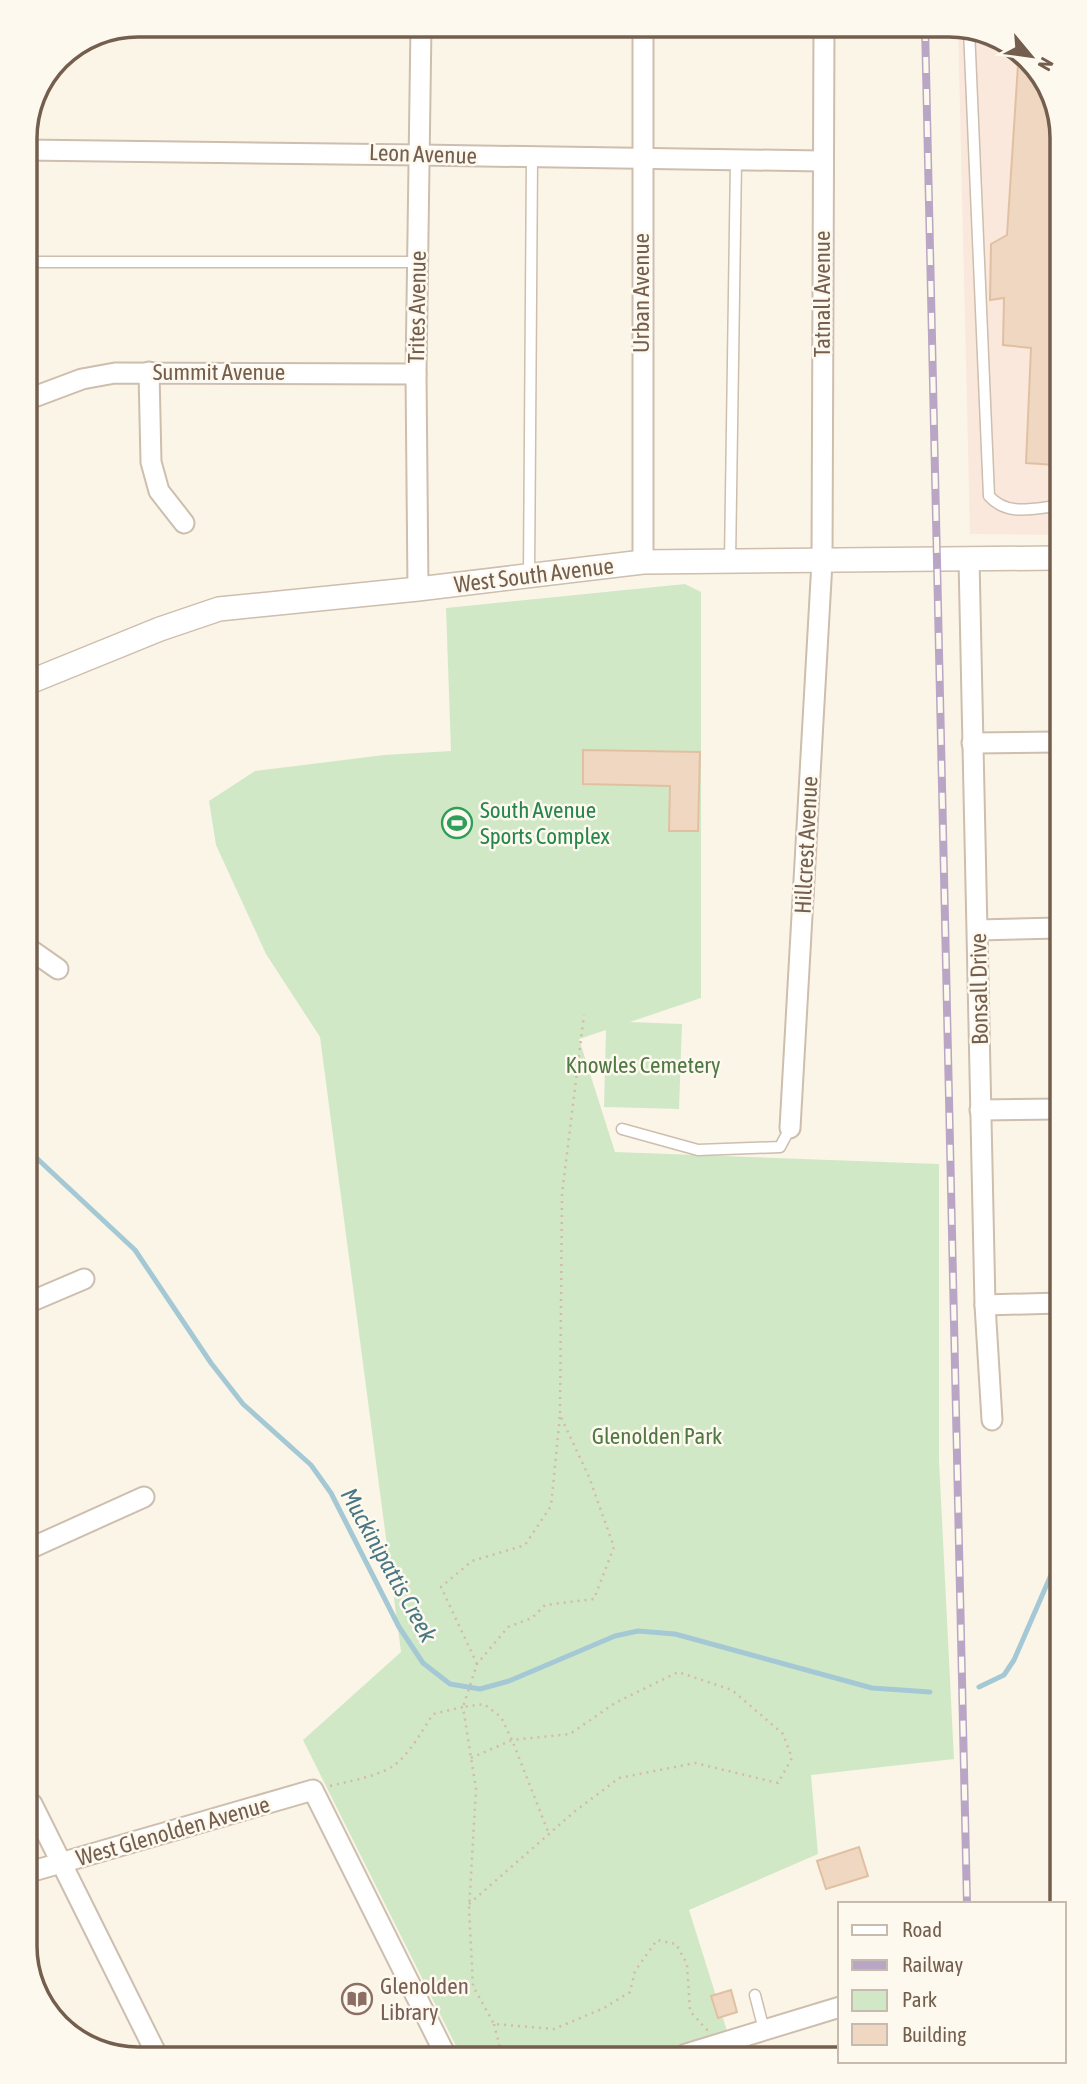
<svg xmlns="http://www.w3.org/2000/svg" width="1087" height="2084" font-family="'Asap Condensed',sans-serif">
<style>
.commercial{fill:#fbe8dc}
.green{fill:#d1e8c7}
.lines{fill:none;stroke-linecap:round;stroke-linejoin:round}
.stream{stroke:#a4c9d5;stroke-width:5}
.building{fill:#efd7c1;stroke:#e1c0a2;stroke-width:2}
.service-casing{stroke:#cdbeae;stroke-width:13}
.minor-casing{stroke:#cdbeae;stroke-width:23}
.tertiary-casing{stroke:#cdbeae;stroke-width:26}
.path{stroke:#d4bba4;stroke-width:2.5;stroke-dasharray:2 5;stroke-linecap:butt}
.service{stroke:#fff;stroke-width:10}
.minor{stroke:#fff;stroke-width:19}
.tertiary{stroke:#fff;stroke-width:23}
.rail-casing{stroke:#b9a6c5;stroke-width:8}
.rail{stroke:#fef9ee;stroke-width:5;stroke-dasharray:16;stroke-linecap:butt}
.labels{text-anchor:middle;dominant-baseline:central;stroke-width:5;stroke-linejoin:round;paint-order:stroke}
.street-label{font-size:23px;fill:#745e4d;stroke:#fef9ee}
.leisure-label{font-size:23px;fill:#27864d;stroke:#fef9ee;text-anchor:start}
.park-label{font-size:23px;fill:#507845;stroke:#fef9ee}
.education-label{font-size:23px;fill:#785e54;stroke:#fef9ee;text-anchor:start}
.water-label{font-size:24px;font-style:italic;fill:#487685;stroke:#fef9ee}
.rim{fill:none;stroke:#745e4d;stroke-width:3.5}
</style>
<rect width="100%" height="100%" fill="#fbf5e8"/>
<polygon class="commercial" points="958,25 1018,48 1054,94 1056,535 970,534"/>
<polygon class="green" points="685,584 701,592 701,998 630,1022 682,1024 679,1109 604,1107 606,1030 579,1039 615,1152 939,1164 939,1460 954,1759 811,1775 818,1854 689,1910 734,2053 461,2056 303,1740 401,1652 320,1037 266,954 216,845 209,801 255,771 384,755 451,751 446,608"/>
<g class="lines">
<g class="stream">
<polyline points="29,1151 135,1250 211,1363 243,1404 311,1465 331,1493 399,1627 423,1663 450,1684 480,1689 509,1681 615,1636 638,1631 675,1634 872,1688 930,1692"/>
<polyline points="979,1687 1004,1675 1014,1660 1061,1552"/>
</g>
</g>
<g class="building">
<polygon points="1019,49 1054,94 1055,465 1026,463 1031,348 1003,345 1004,298 990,300 991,244 1007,235"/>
<polygon points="583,750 700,752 698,831 669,831 670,786 583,784"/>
<polygon points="859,1847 868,1876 826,1889 817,1861"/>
<polygon points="731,1990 737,2012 718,2018 711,1996"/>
</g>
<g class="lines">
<g class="service-casing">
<g id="service">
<path d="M969 29 989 496C1007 516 1031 509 1056 506"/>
<polyline points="25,262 418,262"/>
<polyline points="730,562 736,160"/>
<polyline points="529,574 532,158"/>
<polyline points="622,1129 698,1150 780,1147 790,1128"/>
<polyline points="755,1995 764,2030"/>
</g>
</g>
<g class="minor-casing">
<g id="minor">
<path d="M25 150C291 152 556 158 822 161"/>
<polyline points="149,372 151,462 159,491 184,523"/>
<polyline points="26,400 82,379 115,373 416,374"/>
<polyline points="969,559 985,1305 992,1420"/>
<polyline points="643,562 643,25"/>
<polyline points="418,589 416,374 421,25"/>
<polyline points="972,743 1057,742"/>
<polyline points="978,930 1058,928"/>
<polyline points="28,948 58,969"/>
<polyline points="980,1110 1059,1109"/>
<polyline points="790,1128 822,562 824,25"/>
<polyline points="30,1302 84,1279"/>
<polyline points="985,1305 1059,1303"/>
<polyline points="31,1548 144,1497"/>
<polyline points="32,1804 159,2059"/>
<polyline points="33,1871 313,1790 446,2056"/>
<polyline points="686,2054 840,2007"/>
</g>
</g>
<g class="tertiary-casing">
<polyline id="tertiary" points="27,683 160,629 219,609 418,589 643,562 1056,558"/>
</g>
<g class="path">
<polyline points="477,1664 441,1587 472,1561 525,1545 551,1506 560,1415"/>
<polyline points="471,1758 512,1740 549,1834"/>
<path d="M330 1786C397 1770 396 1773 433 1714L463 1707 476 1789 469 1909 473 1986 494 2024 554 2029 604 2008 630 1992 635 1971 657 1940 676 1944 687 1964 690 2011 708 2031"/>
<polyline points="469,1904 574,1812 619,1778 695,1763 778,1783 792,1758 783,1734 732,1690 678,1672 615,1703 570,1734 512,1740 501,1717 484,1704 463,1707 477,1664 508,1627 532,1618 545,1605 594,1599 614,1547 589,1477 560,1415 562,1194 584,1015"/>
<polyline points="494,2024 502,2056"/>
</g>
<use href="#service" class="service"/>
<use href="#minor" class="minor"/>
<use href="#tertiary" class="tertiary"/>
<g class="rail-casing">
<polyline id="rail" points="925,25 967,1904"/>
</g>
<use href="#rail" class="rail"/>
</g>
<defs>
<g id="stadium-ring" transform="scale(1.575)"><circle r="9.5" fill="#fef9ee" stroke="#2e9e5b" stroke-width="1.5"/><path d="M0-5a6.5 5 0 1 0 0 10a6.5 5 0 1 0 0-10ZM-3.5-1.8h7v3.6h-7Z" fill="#2e9e5b"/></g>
<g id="library-ring" transform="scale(1.575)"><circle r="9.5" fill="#fef9ee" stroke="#8d6e63" stroke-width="1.5"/><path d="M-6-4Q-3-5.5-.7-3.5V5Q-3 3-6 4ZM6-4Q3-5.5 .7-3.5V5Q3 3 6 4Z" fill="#8d6e63"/></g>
</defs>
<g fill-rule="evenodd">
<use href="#stadium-ring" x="457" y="823"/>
<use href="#library-ring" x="357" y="1999"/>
</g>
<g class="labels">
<g class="street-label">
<text transform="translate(423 154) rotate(2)">Leon Avenue</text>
<text transform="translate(641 293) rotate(-90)">Urban Avenue</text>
<text transform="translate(822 294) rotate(-90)">Tatnall Avenue</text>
<text transform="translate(417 307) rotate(-89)">Trites Avenue</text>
<text x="219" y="372">Summit Avenue</text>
<text transform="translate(534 575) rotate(-7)">West South Avenue</text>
<text transform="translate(806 845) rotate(-87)">Hillcrest Avenue</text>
<text transform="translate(979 989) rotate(-91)">Bonsall Drive</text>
<text transform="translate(173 1831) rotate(-16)">West Glenolden Avenue</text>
</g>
<g class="leisure-label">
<text x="480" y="810">South Avenue<tspan x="480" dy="26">Sports Complex</tspan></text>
</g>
<g class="park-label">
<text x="643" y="1065">Knowles Cemetery</text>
<text x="657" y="1436">Glenolden Park</text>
</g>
<g class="education-label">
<text x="380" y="1986">Glenolden<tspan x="380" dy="26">Library</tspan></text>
</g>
<g class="water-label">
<text transform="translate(389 1565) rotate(61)">Muckinipattis Creek</text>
</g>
</g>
<path d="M0 0H1087V2084H0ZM138 37H949A101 101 0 0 1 1050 138V1946A101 101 0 0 1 949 2047H138A101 101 0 0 1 37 1946V138A101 101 0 0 1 138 37Z" fill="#fef9ee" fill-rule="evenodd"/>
<path class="rim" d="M138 37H949A101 101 0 0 1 1050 138V1946A101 101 0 0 1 949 2047H138A101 101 0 0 1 37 1946V138A101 101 0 0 1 138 37Z"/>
<rect x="838" y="1902" width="228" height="161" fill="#fef9ee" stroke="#c7bbae" stroke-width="2"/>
<rect x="852" y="1925" width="35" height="10" fill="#ffffff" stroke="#c7bbae" stroke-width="2"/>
<text x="902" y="1937" font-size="21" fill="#745e4d">Road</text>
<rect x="852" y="1960" width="35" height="10" fill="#b9a6c5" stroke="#c7bbae" stroke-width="2"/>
<text x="902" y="1972" font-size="21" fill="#745e4d">Railway</text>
<rect x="852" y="1990" width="35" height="21" fill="#d1e8c7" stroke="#c7bbae" stroke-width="2"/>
<text x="902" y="2007" font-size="21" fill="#745e4d">Park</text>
<rect x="852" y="2024" width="35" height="21" fill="#efd7c1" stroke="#c7bbae" stroke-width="2"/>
<text x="902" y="2042" font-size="21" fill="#745e4d">Building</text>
<g transform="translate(1031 56) rotate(119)" stroke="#fef9ee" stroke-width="5" paint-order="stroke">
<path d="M0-5L12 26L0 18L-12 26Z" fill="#745e4d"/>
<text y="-10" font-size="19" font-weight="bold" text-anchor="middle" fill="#745e4d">N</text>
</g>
</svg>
